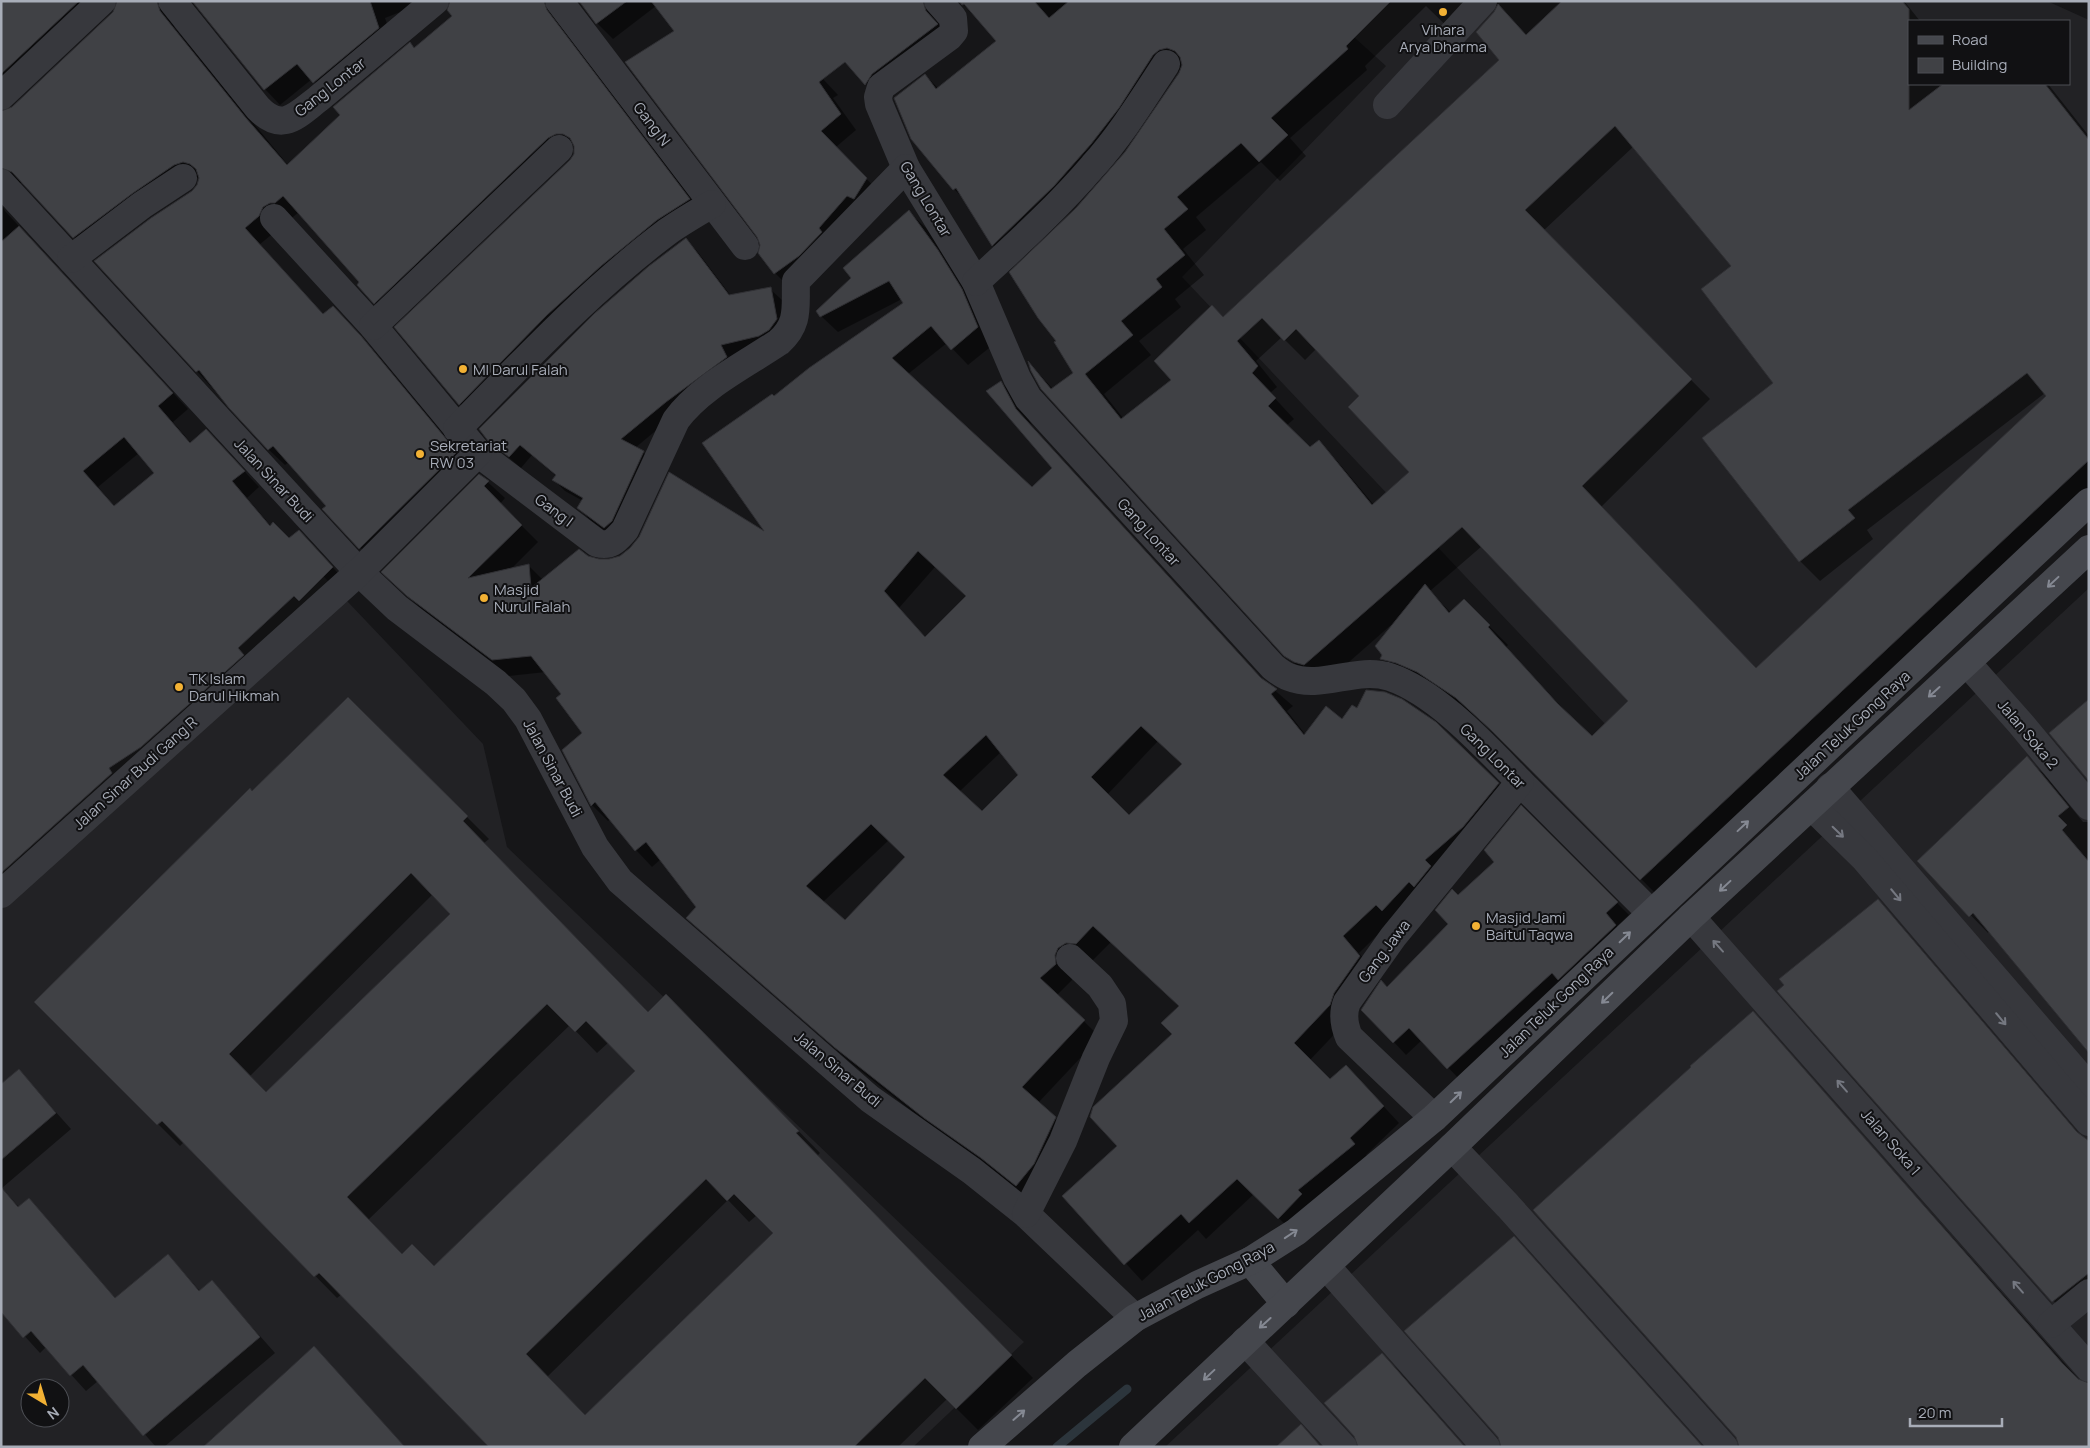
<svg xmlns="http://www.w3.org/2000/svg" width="2090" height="1448" font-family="Manrope,sans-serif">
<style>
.built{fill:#222225;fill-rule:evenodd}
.shadow{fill:#0007;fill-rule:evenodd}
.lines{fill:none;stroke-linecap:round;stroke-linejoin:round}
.stream{stroke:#2c353c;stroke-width:9}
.building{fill:#404145;stroke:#303034;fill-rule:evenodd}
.minor{stroke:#37383d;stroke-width:28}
.secondary{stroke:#45474d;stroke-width:28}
.oneway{stroke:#858993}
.oneway2{stroke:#757881}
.poi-dot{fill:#f2b134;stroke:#111113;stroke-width:2}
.labels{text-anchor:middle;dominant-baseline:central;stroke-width:4;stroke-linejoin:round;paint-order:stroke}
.poi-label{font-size:15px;fill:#a8adb8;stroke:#111113;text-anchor:start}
.street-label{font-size:15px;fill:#a8adb8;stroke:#111113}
</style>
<rect width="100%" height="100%" fill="#161618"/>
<g class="built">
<path d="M1314 1H2047L2089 20V360L1659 781 1182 277 1386 66ZM1909 21H2069V84H1909Z"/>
<path d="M289 540 483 744 507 847 1024 1342 913 1447H1V802ZM30 1388H60V1418H30Z"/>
<polygon points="2089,588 2089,1447 1165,1447 1262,1357"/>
</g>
<g class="shadow">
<polygon points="1,1 115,1 1,108"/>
<polygon points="118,1 185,1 172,20 175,28 288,165 454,16 459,1 573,1 704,215 673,235 475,420 460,404 575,154 575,149 572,149 390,318 375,303 361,282 299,212 259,245 324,315 349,323 377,354 472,468 376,564 324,509 328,506 289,462 285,465 269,450 96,261 193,192 198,186 200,177 190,180 89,253 27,186 22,183 13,183 1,198 1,126 12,108 114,13"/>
<polygon points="188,1 428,1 385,18 394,44 330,97 312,79 280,105 265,89 194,2"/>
<polygon points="577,1 879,1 888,11 823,79 838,95 833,98 856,130 836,147 882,195 791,289 775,273 760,253 762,244 676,31 656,6 613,39 597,23 581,2"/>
<path d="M960 1H1904L1920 21H1909V84H2048L2089 136V498L1661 899 1512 749 1477 718 1438 691 1401 678 1382 659 1391 625 1324 684 1305 675 1042 388 1031 365 1053 389 1075 374 1057 341 1077 208 1126 152 1182 69 1173 75 1013 264 993 245 967 202 954 189 925 75 938 88 998 42ZM1500 4 1496 12 1501 60 1223 319 1173 380 1123 418 1104 394 1151 355 1139 341 1181 307 1175 299 1204 275 1183 249 1206 230 1196 217 1261 162 1280 181 1306 156 1290 138 1367 70 1365 66 1426 6 1462 41 1491 10ZM1633 147 1732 267 1775 383 1800 561 1820 581 1873 539 1867 530 2045 393 2048 396 1756 669 1601 507 1710 399 1543 231ZM1282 337 1305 360 1316 349 1361 396 1411 472 1374 505 1338 462 1318 442 1310 449 1286 426 1294 419 1270 393 1277 387 1256 361ZM1482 546 1630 701 1592 737 1570 716 1506 647 1508 645 1464 601 1451 613 1430 591Z"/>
<polygon points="923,6 934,17 949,37 877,96 851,66"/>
<path d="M1 203 5 211 188 409 173 422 191 443 221 446 259 487 247 498 271 526 289 540 314 547 348 584 1 906V917ZM139 453 156 473 115 507 98 487Z"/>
<path d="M909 212 926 228 955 268 994 344 968 365 947 343 908 374 1032 489 1054 468 988 391 1001 382 1017 399 1033 427 1265 682 1293 706 1287 711 1305 734 1343 721 1498 784 1515 800 1359 953 1376 973 1346 1022 1310 1060 1330 1081 1362 1083 1399 1123 1366 1155 1371 1161 1295 1234 1254 1194 1206 1239 1198 1230 1142 1281 1064 1196 1119 1146 1174 1034 1180 1006 1111 942 1093 960 1083 959 1071 972 1072 980 1057 995 1100 1037 1038 1103 1072 1135 1033 1202 999 1175 942 1135 852 1064 688 918 697 907 661 859 652 867 636 850 611 819 608 821 592 805 584 733 563 694 546 672 509 676 425 613 400 588 480 475 505 498 500 504 538 542 510 570 529 566 543 580 587 557 598 561H609L768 535 775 398 904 303 902 299 838 332 821 316ZM935 567 967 596 926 638 899 608ZM1158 741 1183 764 1129 817 1107 795ZM1001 752 1019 775 982 812 959 792ZM889 840 906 857 845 922 823 902Z"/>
<polygon points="685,240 697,251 731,296 770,289 782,300 788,331 771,347 731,356 737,368 677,413 635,448 643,452 655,464 616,539 590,520 579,508 583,501 565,491 554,480 556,476 532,455 521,468 490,441"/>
<path d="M348 698 489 839 484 843 648 1013 688 1018 820 1153 817 1156 1033 1378 978 1430 947 1399 898 1447H491L342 1294 337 1298 184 1142 180 1146 36 1002ZM433 894 452 914 266 1093 250 1076ZM570 1025 597 1053 609 1042 637 1071 434 1268 403 1256 368 1220ZM728 1200 749 1222 757 1215 775 1233 585 1416 547 1377Z"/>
<polygon points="2027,758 2045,775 2083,822 2089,822 2089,1052 1989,931 1988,933 1918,861"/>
<polygon points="1521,807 1629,915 1617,926 1628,938 1460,1080 1422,1040 1406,1055 1363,1009 1387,988 1449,924 1458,897 1496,862"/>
<polygon points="1878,900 1893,916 2081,1136 2089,1142 2089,1300 2068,1317 1779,991"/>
<polygon points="1753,1013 2083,1384 2089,1447"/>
<polygon points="19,1071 71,1129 2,1188 19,1207 29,1200 116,1299 168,1255 200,1291 212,1282 275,1353 164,1447 156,1447 98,1381 86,1391 46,1347 40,1353 1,1310 1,1086"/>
<polygon points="1513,1237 1531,1255 1703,1447 1502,1447"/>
<polygon points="314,1348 405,1447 205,1447"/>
<polygon points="1382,1355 1400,1372 1465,1447 1359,1447"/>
</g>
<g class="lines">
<polyline class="stream" points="1057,1447 1127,1389"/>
</g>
<g class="building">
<polygon points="1,1 79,1 1,74"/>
<polygon points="117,1 157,1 160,11 246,118 287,165 340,115 333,107 410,42 414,48 452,16 447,10 450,1 544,1 547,10 690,199 657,220 601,266 547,315 459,405 394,327 570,160 574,154 574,146 570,138 563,134 556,134 548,138 374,304 357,285 359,282 283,196 275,203 270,203 263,207 259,216 245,228 323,314 333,306 361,336 457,452 359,549 322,509 326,506 273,446 268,450 229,408 199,370 196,372 94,261 151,218 192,191 197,185 199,178 196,169 190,164 183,162 174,165 133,193 73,238 12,172 1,168 1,111 12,107 113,12"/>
<polygon points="192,1 370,1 379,28 313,83 297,64 264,90"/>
<polygon points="579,1 627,1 596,24"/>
<polygon points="651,1 923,1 926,11 938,24 872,74 865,85 845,62 819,82 841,114 821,131 867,178 854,199 847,196 819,228 822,232 799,256 774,274 758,253 760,245 757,237 625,62 674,31"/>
<path d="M959 1H1034L1049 18 1069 1H1391L1346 46 1348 49 1271 118 1288 135 1259 162 1241 143 1177 197 1188 209 1164 229 1185 255 1156 279 1162 287 1121 321 1133 335 1085 374 1121 419 1171 380 1154 361 1212 305 1223 317 1499 60 1476 32 1494 12 1498 4 1526 35 1562 1H1902L1909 9V110L1943 84H2045L2089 140V460L1640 880 1492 731 1456 698 1417 672 1396 663 1380 659 1382 655 1375 646 1425 584 1449 613 1464 599 1490 625 1488 627 1558 704 1592 736 1628 701 1462 527 1304 665 1294 662 1284 656 1041 389 1031 371 1028 361 1051 389 1073 373 1054 342 1056 341 1038 318 1009 272 1076 208 1125 152 1179 73 1182 65 1180 57 1175 51 1167 48 1159 50 1153 55 1119 108 1091 144 1054 186 992 246 956 188 953 190 911 139 894 98 925 74 936 89 996 41 964 4 962 5ZM1615 126 1731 266 1701 289 1773 383 1702 438 1799 562 1855 518 1848 510 2027 373 2046 396 1756 668 1582 486 1692 379 1525 210ZM1262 318 1284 341 1296 329 1359 396 1348 407 1409 472 1372 505 1319 440 1310 447 1268 406 1276 398 1252 373 1258 366 1237 341Z"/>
<path d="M909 210 938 250 962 289 978 327 951 350 931 326 892 358 1032 487 1052 468 986 391 1001 381 1016 409 1261 678 1277 689 1271 694 1304 735 1326 706 1342 719 1352 705 1357 708 1366 690 1385 692 1402 699 1436 722 1499 783 1463 827 1425 860 1431 866 1414 887 1409 882 1382 911 1376 905 1343 936 1360 956 1334 993 1330 1005 1294 1043 1330 1079 1346 1065 1384 1106 1350 1138 1355 1144 1298 1190 1302 1194 1278 1219 1237 1179 1189 1223 1181 1214 1124 1265 1062 1196 1117 1146 1090 1117 1093 1107 1172 1034 1161 1023 1179 1006 1093 926 1076 944 1066 943 1058 948 1055 955 1056 964 1040 978 1085 1020 1022 1087 1056 1117 1034 1164 1016 1186 981 1158 924 1118 834 1047 686 918 696 907 646 842 635 851 595 802 591 806 562 750 582 733 556 698 561 694 531 656 492 660 407 596 381 572 479 474 489 481 484 486 522 525 468 578 529 564 531 588 579 549 588 556 599 559H609L620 556 630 548 639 537 669 472 764 531 702 443 772 394 774 396 809 368 903 303 889 281 820 317 816 311 851 278 843 268ZM918 551 966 596 925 637 884 591ZM1141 726 1182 764 1129 815 1091 777ZM986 735 1018 775 982 811 943 775ZM871 824 905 857 845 920 806 886Z"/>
<path d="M19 226 173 393 158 406 190 443 206 429 245 471 232 481 270 526 273 522 289 538 299 530 333 567 299 601 294 596 238 648 244 655 141 747 109 768 112 773 1 873V242ZM124 437 154 473 114 506 83 471Z"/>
<polygon points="686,238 729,295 771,287 777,319 769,330 759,336 721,345 727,357 666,402 621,439 644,451 612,521 604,528 577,508 583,498 552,480 556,475 520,445 509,457 489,442 479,429 595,313 649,266"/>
<path d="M348 697 468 816 463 821 648 1012 666 994 799 1131 796 1133 1012 1355 956 1409 925 1378 854 1447H489L319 1273 314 1277 162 1121 157 1125 34 1002 250 788 252 791ZM411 873 450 914 266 1092 229 1054ZM547 1004 575 1032 586 1021 635 1071 434 1266 412 1244 402 1254 347 1197ZM706 1179 727 1201 734 1194 773 1233 585 1415 526 1354Z"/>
<polygon points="2089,699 2089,781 2049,733"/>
<polygon points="2027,756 2069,807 2058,816 2067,825 2062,830 2089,862 2089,1053 1973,913 1969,917 1917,861"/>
<polygon points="1521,805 1618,902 1606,913 1616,925 1558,980 1552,973 1447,1069 1409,1028 1393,1043 1361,1010 1381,980 1387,987 1448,924 1435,910 1452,889 1458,895 1494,862 1484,850"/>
<polygon points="1878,899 2077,1132 2089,1141 2089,1273 2052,1302 1777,991 1784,985 1779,979"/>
<polygon points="1753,1011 2063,1364 2078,1379 2089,1383 2089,1447 1739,1447 1736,1437 1533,1210 1691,1067 1690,1066"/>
<polygon points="19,1069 56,1113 1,1160 1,1084"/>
<polygon points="1,1187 18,1207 29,1198 115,1298 168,1254 199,1291 212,1280 260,1337 143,1436 83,1365 70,1376 31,1331 23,1338 1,1312"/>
<polygon points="1514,1236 1703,1447 1501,1447 1498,1437 1404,1331"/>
<polygon points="314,1346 405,1447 203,1447 288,1370"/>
<polygon points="1382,1353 1465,1447 1358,1447 1354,1436 1324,1403"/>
<polygon points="1301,1424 1321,1447 1276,1447"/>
</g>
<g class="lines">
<g class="minor">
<path d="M172 1 258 108C282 133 296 116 318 99L435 1"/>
<polyline points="559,1 745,246"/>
<path d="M938 1 953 18 954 31 949 37 881 87 878 97 879 104 906 168 976 282 1017 378 1028 398 1273 667C1278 671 1283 675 1289 677 1322 690 1356 666 1390 677 1440 694 1490 752 1527 789 1568 830 1609 871 1650 912"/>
<polyline points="1,96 102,1"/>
<polyline points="1387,105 1483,1"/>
<polyline points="1,183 359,572 397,608 496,683 514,700 528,719 595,847 620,881 870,1099 972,1171 1026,1214 1135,1318"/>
<path d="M274 218 373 326 478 453 597 543C611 547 616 540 625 530L676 420C700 387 745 365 779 342 800 323 795 307 796 281L906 168"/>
<polyline points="71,259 142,205 183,178"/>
<path d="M976 282C1016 245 1057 208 1093 166 1121 135 1143 99 1166 64"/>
<polyline points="373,326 559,149"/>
<path d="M457 429C524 361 590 290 667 232 681 222 697 213 712 204"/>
<polyline points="1967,663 2021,724 2089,806"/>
<polyline points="1830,787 2089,1087"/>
<polyline points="1811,806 1864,858 2089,1122"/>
<polyline points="1,894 359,572 478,453"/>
<polyline points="1691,917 2089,1368"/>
<path d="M1434 1118 1349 1037C1344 1025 1342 1014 1347 1002L1393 937 1520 782"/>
<polyline points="1452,1147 1508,1206 1724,1447"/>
<polyline points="1026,1214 1063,1141 1096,1058 1114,1021 1112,1004 1100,986 1070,958"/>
<polyline points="1326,1266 1486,1447"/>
<polyline points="2051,1324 2089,1293"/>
<polyline points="1245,1341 1343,1447"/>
</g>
<g class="secondary">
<polyline points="1250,1261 1286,1304"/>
<polyline points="982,1447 1077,1364 1135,1318 1197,1285 1250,1261 1296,1232 1434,1118 2089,502"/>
<polyline points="1133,1447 1452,1147 1691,917 2089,549"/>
</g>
</g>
<defs><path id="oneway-shaft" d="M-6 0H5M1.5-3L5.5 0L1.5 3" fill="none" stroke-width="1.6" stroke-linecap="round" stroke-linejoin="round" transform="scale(1.25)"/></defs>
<g class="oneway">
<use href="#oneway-shaft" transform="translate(2053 582) rotate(137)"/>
<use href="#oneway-shaft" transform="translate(1934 692) rotate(138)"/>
<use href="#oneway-shaft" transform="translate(1743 826) rotate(-43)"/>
<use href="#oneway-shaft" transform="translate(1725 886) rotate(137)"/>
<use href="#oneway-shaft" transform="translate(1625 937) rotate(-44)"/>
<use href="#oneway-shaft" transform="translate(1607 998) rotate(136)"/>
<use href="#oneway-shaft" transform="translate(1456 1097) rotate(-44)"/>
<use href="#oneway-shaft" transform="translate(1291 1234) rotate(-34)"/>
<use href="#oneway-shaft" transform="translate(1265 1323) rotate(138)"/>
<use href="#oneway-shaft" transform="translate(1209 1375) rotate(137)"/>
<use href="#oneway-shaft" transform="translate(1019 1415) rotate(-41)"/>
</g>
<g class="oneway2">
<use href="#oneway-shaft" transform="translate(1838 832) rotate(44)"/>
<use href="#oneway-shaft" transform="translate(1896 895) rotate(50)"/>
<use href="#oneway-shaft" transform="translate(1718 946) rotate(-132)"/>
<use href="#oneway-shaft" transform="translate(2001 1019) rotate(50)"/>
<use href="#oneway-shaft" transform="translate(1842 1086) rotate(-131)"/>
<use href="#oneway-shaft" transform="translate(2018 1287) rotate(-131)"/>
</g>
<g class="poi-dot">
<circle cx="1443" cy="12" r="5"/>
<circle cx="463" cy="369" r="5"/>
<circle cx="420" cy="454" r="5"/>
<circle cx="484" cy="598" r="5"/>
<circle cx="179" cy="687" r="5"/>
<circle cx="1476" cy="926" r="5"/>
</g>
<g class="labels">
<g class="poi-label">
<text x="1443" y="29" text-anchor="middle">Vihara<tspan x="1443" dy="17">Arya Dharma</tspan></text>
<text x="473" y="369">MI Darul Falah</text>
<text x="430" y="445">Sekretariat<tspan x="430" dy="17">RW 03</tspan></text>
<text x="494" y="589">Masjid<tspan x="494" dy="17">Nurul Falah</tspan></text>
<text x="189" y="678">TK Islam<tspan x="189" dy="17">Darul Hikmah</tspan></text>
<text x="1486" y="917">Masjid Jami<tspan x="1486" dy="17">Baitul Taqwa</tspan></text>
</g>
<g class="street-label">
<text transform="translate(330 87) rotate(-38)">Gang Lontar</text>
<text transform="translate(652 124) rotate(53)">Gang N</text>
<text transform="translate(926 199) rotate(59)">Gang Lontar</text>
<text transform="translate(274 480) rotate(47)">Jalan Sinar Budi</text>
<text transform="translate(554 510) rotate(37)">Gang I</text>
<text transform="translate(1149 532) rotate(48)">Gang Lontar</text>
<text transform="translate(1852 725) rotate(-43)">Jalan Teluk Gong Raya</text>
<text transform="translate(2028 734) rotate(50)">Jalan Soka 2</text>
<text transform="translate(1493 756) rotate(45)">Gang Lontar</text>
<text transform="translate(553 768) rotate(62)">Jalan Sinar Budi</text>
<text transform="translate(135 773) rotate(-42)">Jalan Sinar Budi Gang R</text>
<text transform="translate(1384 951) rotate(-53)">Gang Jawa</text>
<text transform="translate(1556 1002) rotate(-44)">Jalan Teluk Gong Raya</text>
<text transform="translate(838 1069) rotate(40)">Jalan Sinar Budi</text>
<text transform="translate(1891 1142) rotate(49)">Jalan Soka 1</text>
<text transform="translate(1206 1281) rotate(-28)">Jalan Teluk Gong Raya</text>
</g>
</g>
<rect width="2090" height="1448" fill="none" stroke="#a8adb8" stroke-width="5"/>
<rect x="1908" y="20" width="162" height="65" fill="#111113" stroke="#4d4f55"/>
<rect x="1918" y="36" width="25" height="8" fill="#45474d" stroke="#4d4f55"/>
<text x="1952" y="45" font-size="15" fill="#a8adb8">Road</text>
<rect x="1918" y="58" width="25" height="15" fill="#404145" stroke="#4d4f55"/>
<text x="1952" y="70" font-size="15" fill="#a8adb8">Building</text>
<g transform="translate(45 1403) rotate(142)"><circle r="24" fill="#111113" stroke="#4d4f55"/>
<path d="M0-4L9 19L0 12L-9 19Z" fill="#f2b134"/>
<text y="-8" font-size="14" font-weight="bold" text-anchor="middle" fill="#a8adb8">N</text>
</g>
<path d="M1910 1418v8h92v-8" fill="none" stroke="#a8adb8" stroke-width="2.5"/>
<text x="1918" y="1418" font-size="15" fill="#a8adb8" stroke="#111113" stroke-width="4" paint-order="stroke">20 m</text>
</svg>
